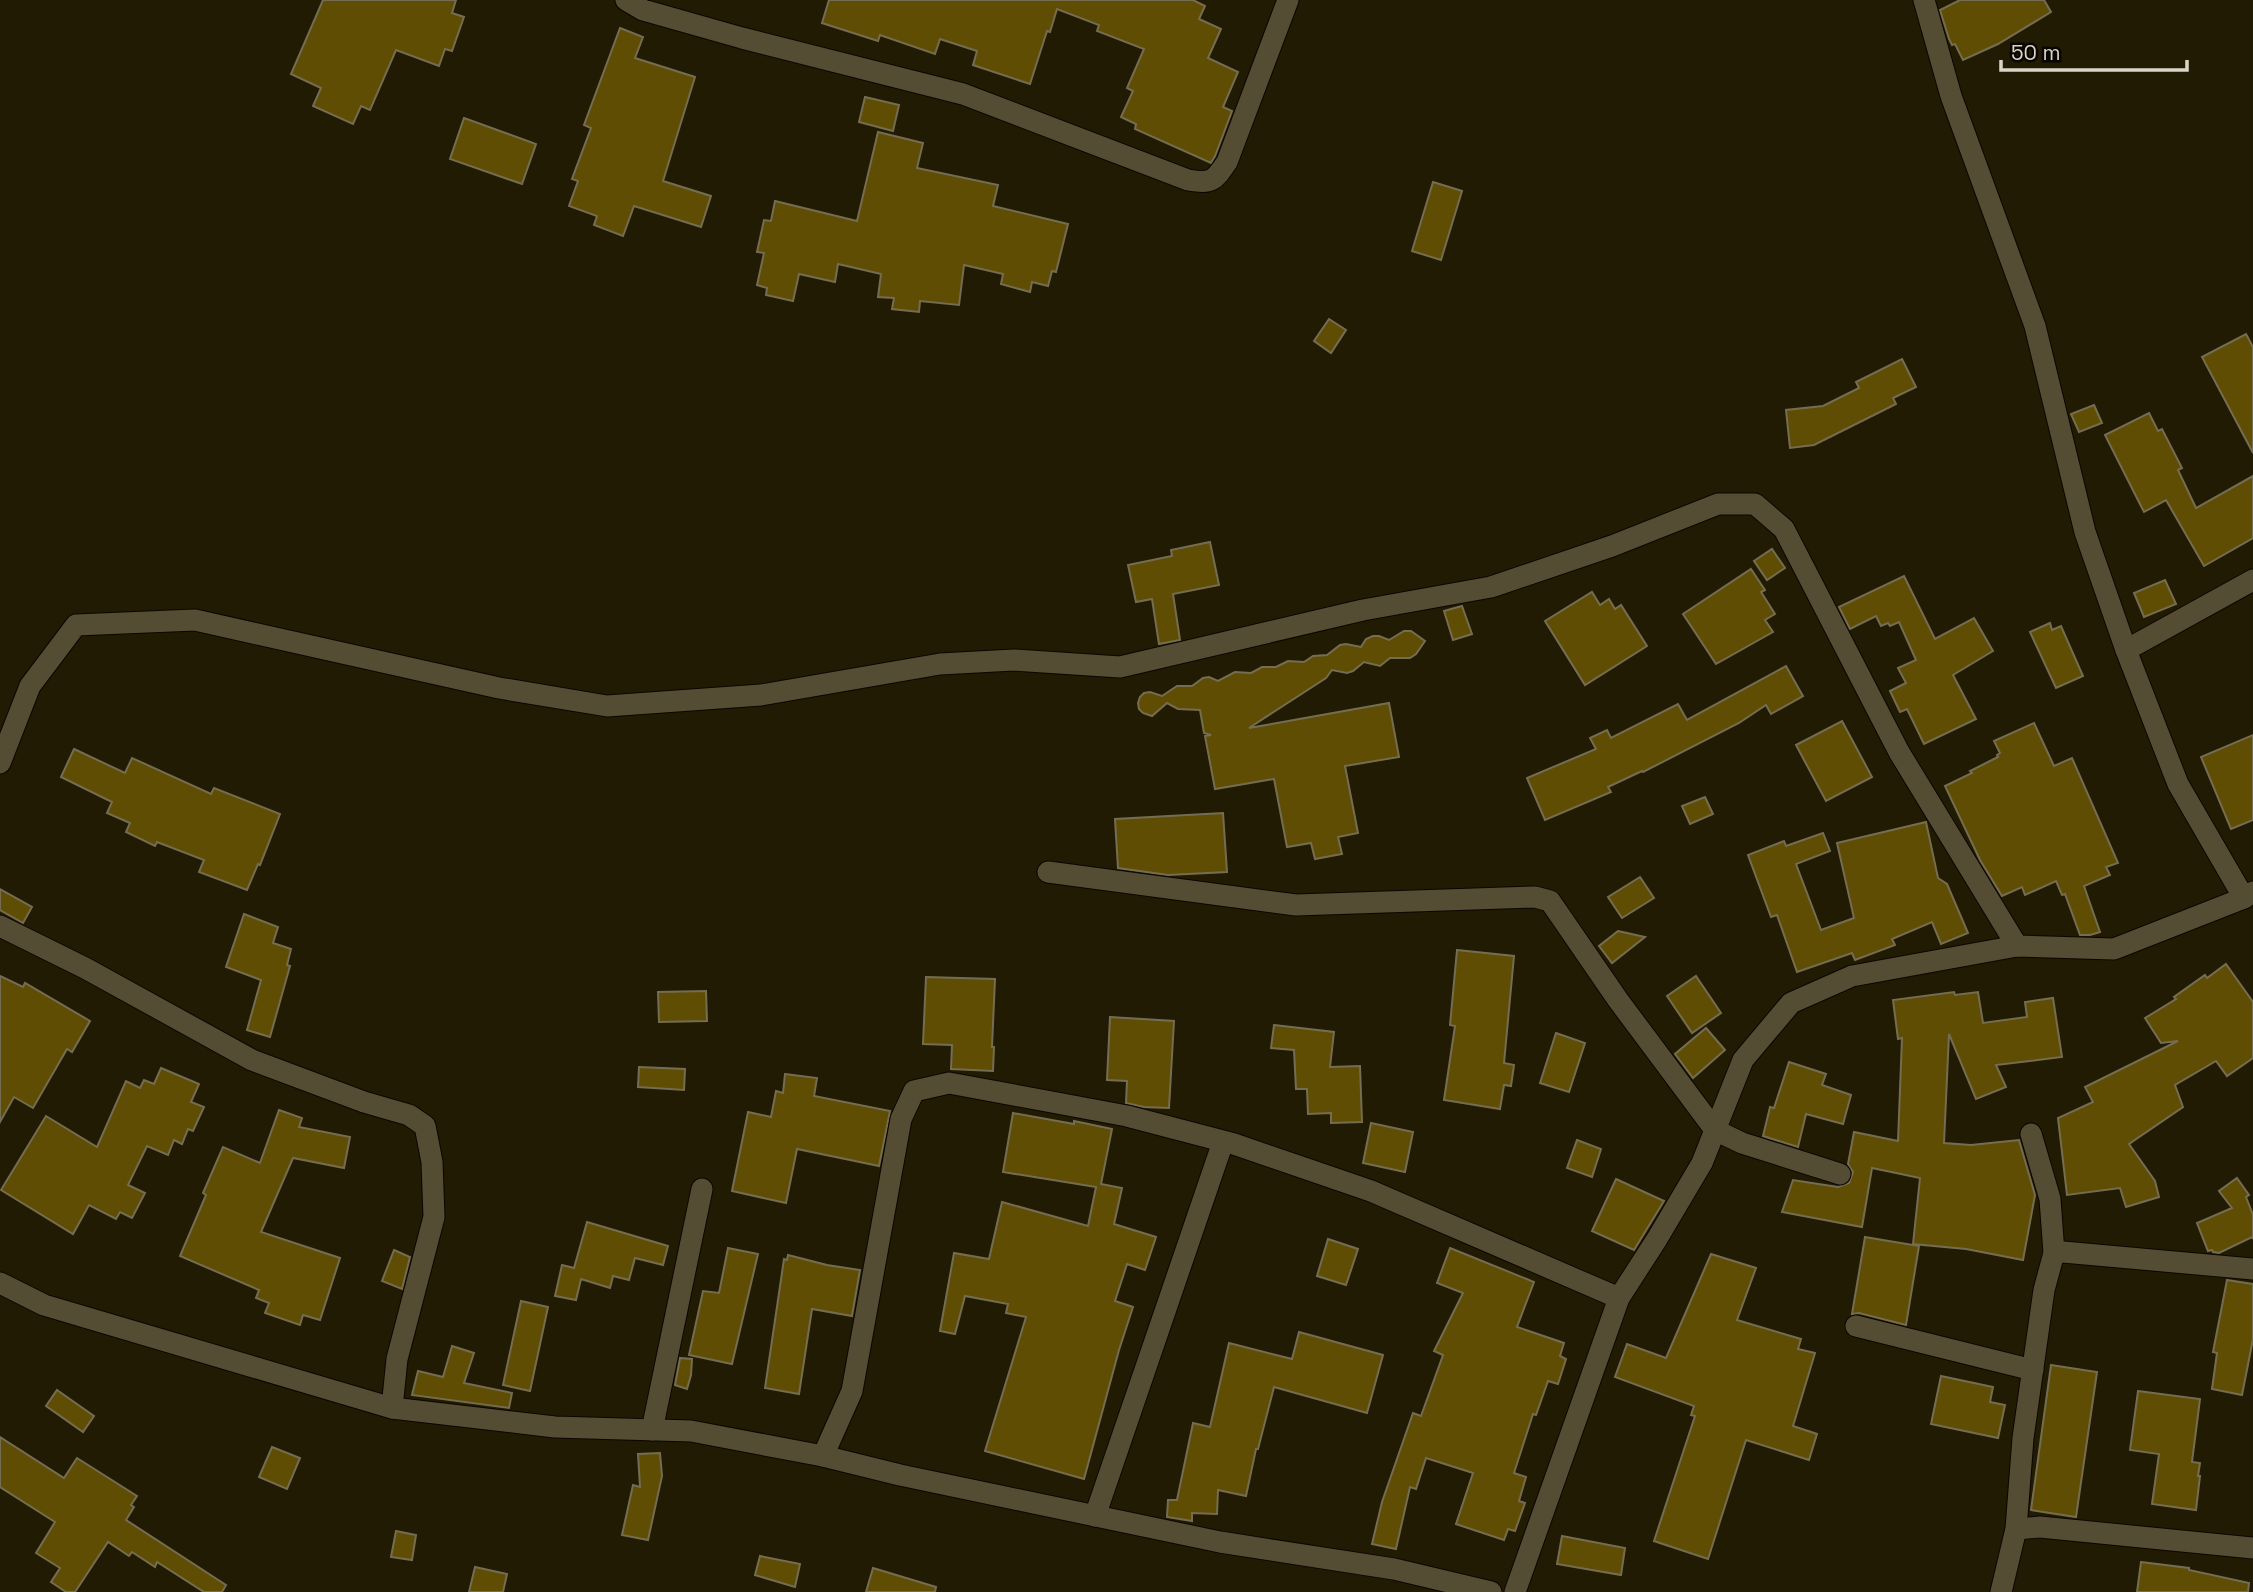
<svg xmlns="http://www.w3.org/2000/svg" width="2253" height="1592" font-family="'Space Grotesk',sans-serif">
<style>
.building{fill:#5e4d03;stroke:#756d52;stroke-width:2}
.lines{fill:none;stroke-linecap:round;stroke-linejoin:round}
.street-casing{stroke:#0c0600;stroke-width:23}
.street{stroke:#544d33;stroke-width:21}
</style>
<rect width="100%" height="100%" fill="#221b03"/>
<g class="building">
<polygon points="323,0 456,0 452,13 464,17 452,51 445,49 439,66 396,50 370,110 361,106 353,124 313,106 321,88 291,74"/>
<polygon points="829,0 1193,0 1205,6 1199,19 1221,29 1208,58 1238,72 1223,107 1232,111 1215,156 1211,163 1135,129 1136,124 1121,117 1133,91 1127,88 1144,49 1097,31 1099,25 1057,9 1050,32 1047,31 1030,84 973,65 977,51 940,39 935,54 880,35 878,41 822,23"/>
<polygon points="1960,0 2044,0 2051,12 1998,44 1963,60 1955,44 1952,45 1949,39 1940,10"/>
<polygon points="620,28 643,37 635,58 695,77 663,181 711,196 701,227 634,206 623,236 594,225 597,216 569,206 578,181 572,179 591,128 584,125"/>
<polygon points="865,97 899,105 893,131 859,122"/>
<polygon points="464,118 536,144 522,184 450,159"/>
<polygon points="878,132 923,143 917,168 998,185 993,206 1068,224 1056,272 1052,271 1048,286 1032,282 1030,292 1001,284 1003,274 964,265 959,305 920,301 919,312 892,309 894,298 878,297 881,274 838,264 835,282 799,274 793,301 766,295 767,288 757,285 764,253 757,252 764,220 771,221 775,201 857,221"/>
<polygon points="1433,182 1462,191 1441,260 1412,251"/>
<polygon points="1329,319 1346,330 1331,353 1314,341"/>
<polygon points="2246,334 2253,347 2253,453 2202,357"/>
<polygon points="1902,359 1916,387 1893,398 1896,404 1814,445 1790,448 1786,410 1823,406 1859,388 1856,382"/>
<polygon points="2094,405 2102,423 2079,432 2071,414"/>
<polygon points="2149,413 2158,431 2162,429 2182,468 2178,470 2196,508 2253,476 2253,538 2204,566 2166,500 2144,512 2105,435"/>
<polygon points="1210,542 1219,585 1173,594 1180,640 1159,644 1152,599 1136,602 1128,565 1172,556 1171,550"/>
<polygon points="1772,549 1785,568 1767,580 1754,561"/>
<polygon points="1751,569 1765,590 1761,592 1775,614 1765,620 1773,632 1716,664 1683,614"/>
<polygon points="1904,576 1935,639 1974,618 1993,651 1953,675 1976,719 1924,744 1907,709 1900,712 1890,691 1906,683 1898,668 1916,660 1899,622 1890,626 1888,623 1881,626 1876,616 1850,629 1839,607"/>
<polygon points="2165,580 2176,604 2144,617 2134,593"/>
<polygon points="1592,592 1600,605 1609,599 1615,609 1621,605 1647,646 1585,685 1545,621"/>
<polygon points="1462,606 1472,634 1453,640 1444,611"/>
<polygon points="2050,623 2052,630 2061,626 2083,676 2056,688 2030,632"/>
<polygon points="1404,631 1411,631 1425,641 1416,654 1410,658 1390,658 1380,666 1364,662 1353,671 1347,673 1332,670 1326,678 1249,728 1389,703 1399,757 1345,766 1358,833 1338,837 1342,854 1315,859 1311,843 1287,847 1274,779 1215,789 1205,736 1211,735 1204,733 1200,710 1178,709 1167,703 1152,716 1143,713 1139,709 1138,703 1140,697 1144,693 1150,692 1162,696 1177,686 1192,686 1203,678 1209,677 1218,681 1235,672 1251,673 1262,667 1276,667 1288,661 1304,662 1313,656 1327,655 1340,645 1346,644 1361,647 1366,639 1373,636 1379,636 1389,640"/>
<polygon points="1786,666 1803,696 1771,714 1766,705 1739,723 1643,772 1642,771 1608,787 1611,792 1545,820 1527,778 1596,749 1590,738 1607,730 1611,738 1678,704 1687,720"/>
<polygon points="1842,721 1872,777 1826,801 1796,745"/>
<polygon points="2034,723 2054,766 2072,758 2118,863 2106,867 2110,875 2084,886 2100,932 2090,935 2080,935 2065,894 2062,895 2056,881 2025,895 2022,887 2002,896 1980,860 1945,786 1972,773 1970,771 1998,757 1997,755 2000,753 1994,741"/>
<polygon points="2253,735 2253,820 2231,829 2201,757"/>
<polygon points="74,749 125,773 132,758 211,794 214,788 280,814 260,865 258,864 247,890 199,872 204,860 157,842 155,846 126,832 130,823 107,813 112,802 61,777"/>
<polygon points="1705,797 1713,814 1690,824 1682,806"/>
<polygon points="1223,813 1227,872 1168,875 1118,868 1115,819"/>
<polygon points="1926,822 1938,878 1947,884 1968,933 1941,944 1932,922 1892,939 1895,945 1855,960 1852,953 1797,972 1777,915 1771,917 1748,855 1784,841 1786,846 1823,833 1830,851 1796,864 1821,930 1854,918 1837,843"/>
<polygon points="1640,877 1654,898 1622,918 1608,897"/>
<polygon points="0,889 32,907 23,923 0,910"/>
<polygon points="244,914 278,927 273,943 291,949 287,965 290,966 270,1037 247,1030 261,980 226,967"/>
<polygon points="1618,931 1645,937 1612,963 1599,946"/>
<polygon points="1457,950 1514,956 1504,1063 1514,1065 1511,1086 1504,1085 1500,1109 1444,1100 1455,1026 1450,1025"/>
<polygon points="2226,964 2253,1002 2253,1058 2227,1076 2216,1061 2175,1085 2183,1107 2129,1144 2155,1181 2159,1197 2126,1207 2120,1188 2067,1195 2058,1118 2093,1102 2085,1087 2178,1041 2161,1043 2145,1018 2176,999 2174,997 2205,975 2207,978"/>
<polygon points="0,976 23,987 25,983 90,1021 72,1052 67,1049 33,1108 14,1097 0,1122"/>
<polygon points="1696,976 1721,1013 1692,1033 1667,996"/>
<polygon points="926,977 995,979 992,1047 994,1047 993,1071 951,1069 952,1045 923,1044"/>
<polygon points="706,991 707,1021 659,1022 658,992"/>
<polygon points="1954,992 1955,995 1978,992 1983,1023 2027,1017 2025,1002 2053,998 2062,1057 1996,1065 2006,1087 1976,1099 1949,1034 1944,1143 1971,1145 2019,1140 2035,1195 2023,1260 1966,1249 1913,1244 1920,1178 1872,1168 1862,1227 1782,1212 1793,1180 1838,1187 1849,1183 1853,1172 1848,1164 1854,1132 1898,1141 1902,1038 1898,1039 1893,1000"/>
<polygon points="1110,1017 1174,1021 1169,1108 1144,1107 1126,1103 1127,1081 1107,1080"/>
<polygon points="1274,1025 1334,1032 1330,1067 1360,1066 1362,1122 1331,1123 1331,1113 1308,1114 1307,1089 1296,1089 1294,1050 1271,1048"/>
<polygon points="1706,1028 1725,1050 1693,1078 1675,1054"/>
<polygon points="1556,1033 1585,1043 1569,1092 1540,1083"/>
<polygon points="1789,1062 1826,1074 1822,1085 1851,1095 1843,1124 1806,1114 1798,1147 1763,1136 1770,1107 1774,1108"/>
<polygon points="639,1067 685,1069 684,1090 638,1087"/>
<polygon points="161,1068 199,1084 191,1102 204,1107 193,1131 188,1129 182,1144 174,1140 168,1155 147,1146 128,1185 145,1193 132,1218 120,1212 116,1219 89,1205 73,1234 1,1190 46,1116 97,1147 126,1081 140,1088 144,1080 154,1084"/>
<polygon points="785,1074 817,1078 814,1096 890,1111 879,1166 797,1149 786,1203 732,1191 748,1112 771,1117 776,1091 783,1093"/>
<polygon points="279,1110 302,1118 299,1127 350,1137 344,1168 293,1158 261,1232 340,1258 320,1320 303,1315 300,1325 265,1313 269,1303 256,1298 259,1290 180,1256 206,1195 203,1193 223,1147 260,1163"/>
<polygon points="1013,1113 1074,1124 1074,1121 1112,1129 1101,1184 1122,1188 1114,1224 1156,1237 1145,1270 1127,1264 1115,1301 1133,1307 1119,1350 1084,1479 985,1451 1026,1317 1006,1313 1008,1304 965,1296 955,1334 940,1331 954,1253 989,1259 1002,1202 1088,1226 1096,1187 1003,1172"/>
<polygon points="1371,1123 1413,1132 1405,1172 1363,1163"/>
<polygon points="1577,1140 1601,1149 1592,1177 1567,1168"/>
<polygon points="2237,1178 2249,1195 2246,1197 2253,1215 2253,1239 2252,1237 2219,1253 2213,1252 2212,1250 2208,1251 2197,1223 2232,1208 2219,1191"/>
<polygon points="1616,1179 1664,1201 1634,1250 1592,1231"/>
<polygon points="587,1222 668,1246 663,1265 635,1258 629,1280 613,1276 610,1288 581,1279 576,1300 555,1296 562,1265 574,1268"/>
<polygon points="1865,1237 1919,1246 1906,1325 1859,1313 1852,1314"/>
<polygon points="1328,1239 1358,1249 1346,1285 1317,1276"/>
<polygon points="728,1248 758,1254 732,1364 689,1355 703,1291 719,1293"/>
<polygon points="1450,1248 1534,1282 1517,1327 1564,1343 1560,1356 1566,1359 1558,1384 1548,1381 1536,1415 1533,1414 1514,1473 1526,1477 1519,1501 1525,1503 1515,1531 1508,1529 1504,1540 1456,1524 1473,1473 1426,1458 1416,1489 1410,1487 1396,1549 1372,1544 1382,1502 1413,1413 1421,1416 1443,1355 1434,1351 1463,1293 1437,1283"/>
<polygon points="394,1250 410,1257 402,1289 382,1281"/>
<polygon points="1711,1254 1756,1268 1737,1320 1801,1339 1798,1349 1815,1353 1793,1426 1817,1434 1809,1460 1746,1440 1708,1559 1654,1541 1695,1416 1691,1415 1694,1406 1615,1377 1627,1344 1666,1358"/>
<polygon points="788,1255 827,1265 860,1270 852,1316 812,1309 799,1394 765,1388 784,1259 787,1260"/>
<polygon points="2227,1280 2253,1284 2253,1339 2242,1395 2212,1389 2217,1353 2213,1352"/>
<polygon points="521,1301 548,1307 530,1391 503,1385"/>
<polygon points="1299,1332 1383,1355 1367,1413 1274,1387 1258,1449 1256,1449 1246,1496 1218,1490 1217,1514 1192,1513 1192,1521 1167,1517 1168,1500 1177,1500 1193,1423 1210,1427 1229,1343 1292,1359"/>
<polygon points="452,1346 474,1353 464,1383 512,1393 509,1408 412,1395 418,1371 443,1377"/>
<polygon points="680,1358 692,1359 691,1375 687,1389 675,1385"/>
<polygon points="2051,1365 2097,1372 2076,1517 2031,1510"/>
<polygon points="1941,1376 1993,1387 1990,1402 2005,1405 1998,1438 1931,1424"/>
<polygon points="57,1390 94,1416 83,1432 46,1406"/>
<polygon points="2138,1391 2200,1399 2192,1462 2200,1463 2198,1476 2200,1476 2196,1510 2152,1504 2159,1454 2130,1450"/>
<polygon points="0,1437 64,1478 77,1458 137,1496 131,1505 134,1507 126,1520 226,1585 222,1592 204,1592 157,1562 155,1567 132,1552 129,1556 108,1542 75,1592 66,1592 51,1582 60,1568 36,1553 55,1522 0,1487"/>
<polygon points="272,1447 300,1458 287,1489 259,1477"/>
<polygon points="660,1453 662,1476 648,1540 622,1535 633,1485 640,1487 638,1454"/>
<polygon points="396,1531 416,1535 412,1560 391,1557"/>
<polygon points="1562,1536 1625,1548 1621,1575 1557,1564"/>
<polygon points="760,1556 800,1564 795,1587 755,1575"/>
<polygon points="2141,1562 2189,1568 2189,1570 2249,1583 2248,1592 2137,1592"/>
<polygon points="475,1567 507,1574 503,1592 469,1592"/>
<polygon points="873,1568 936,1587 935,1592 866,1592"/>
</g>
<g class="lines">
<g class="street-casing">
<g id="street">
<path d="M626 0 643 10 742 38 963 94 1188 180C1212 184 1214 181 1227 162L1288 0"/>
<polyline points="1924,0 1951,96 2035,326 2085,532 2126,650 2178,784 2244,898"/>
<polyline points="2126,650 2253,580"/>
<polyline points="0,763 30,686 76,625 195,620 499,688 607,706 761,695 940,664 1014,660 1120,667 1363,610 1491,587 1612,546 1718,504 1755,504 1784,529 1899,752 2017,946"/>
<polyline points="1048,872 1296,905 1535,897 1550,901 1618,1000 1715,1130 1742,1143 1840,1174"/>
<polyline points="0,926 85,968 252,1060 364,1102 409,1115 425,1126 432,1162 434,1217 397,1359 392,1408"/>
<polyline points="2054,1253 2063,1252 2253,1269"/>
<polyline points="0,1283 44,1305 392,1408 555,1427 691,1431 823,1456 900,1475 1220,1542 1394,1569 1491,1592"/>
<polyline points="1856,1326 2033,1370"/>
<polyline points="652,1430 702,1189"/>
<polyline points="823,1456 852,1391 901,1119 914,1091 949,1083 1127,1116 1234,1144 1371,1191 1619,1298"/>
<polyline points="1095,1516 1223,1142"/>
<polyline points="2016,1529 2040,1527 2253,1548"/>
<polyline points="1515,1592 1619,1298 1657,1239 1702,1163 1743,1060 1791,1003 1852,976 2017,946 2114,949 2244,898 2253,892"/>
<polyline points="2001,1592 2016,1529 2023,1438 2044,1290 2054,1253 2050,1199 2031,1134"/>
</g>
</g>
<use href="#street" class="street"/>
</g>
<path d="M2001 60v10h186v-10" fill="none" stroke="#dad6c7" stroke-width="3.5"/>
<text x="2011" y="60" font-size="21" fill="#dad6c7" stroke="#090601" stroke-width="5" paint-order="stroke">50 m</text>
</svg>
